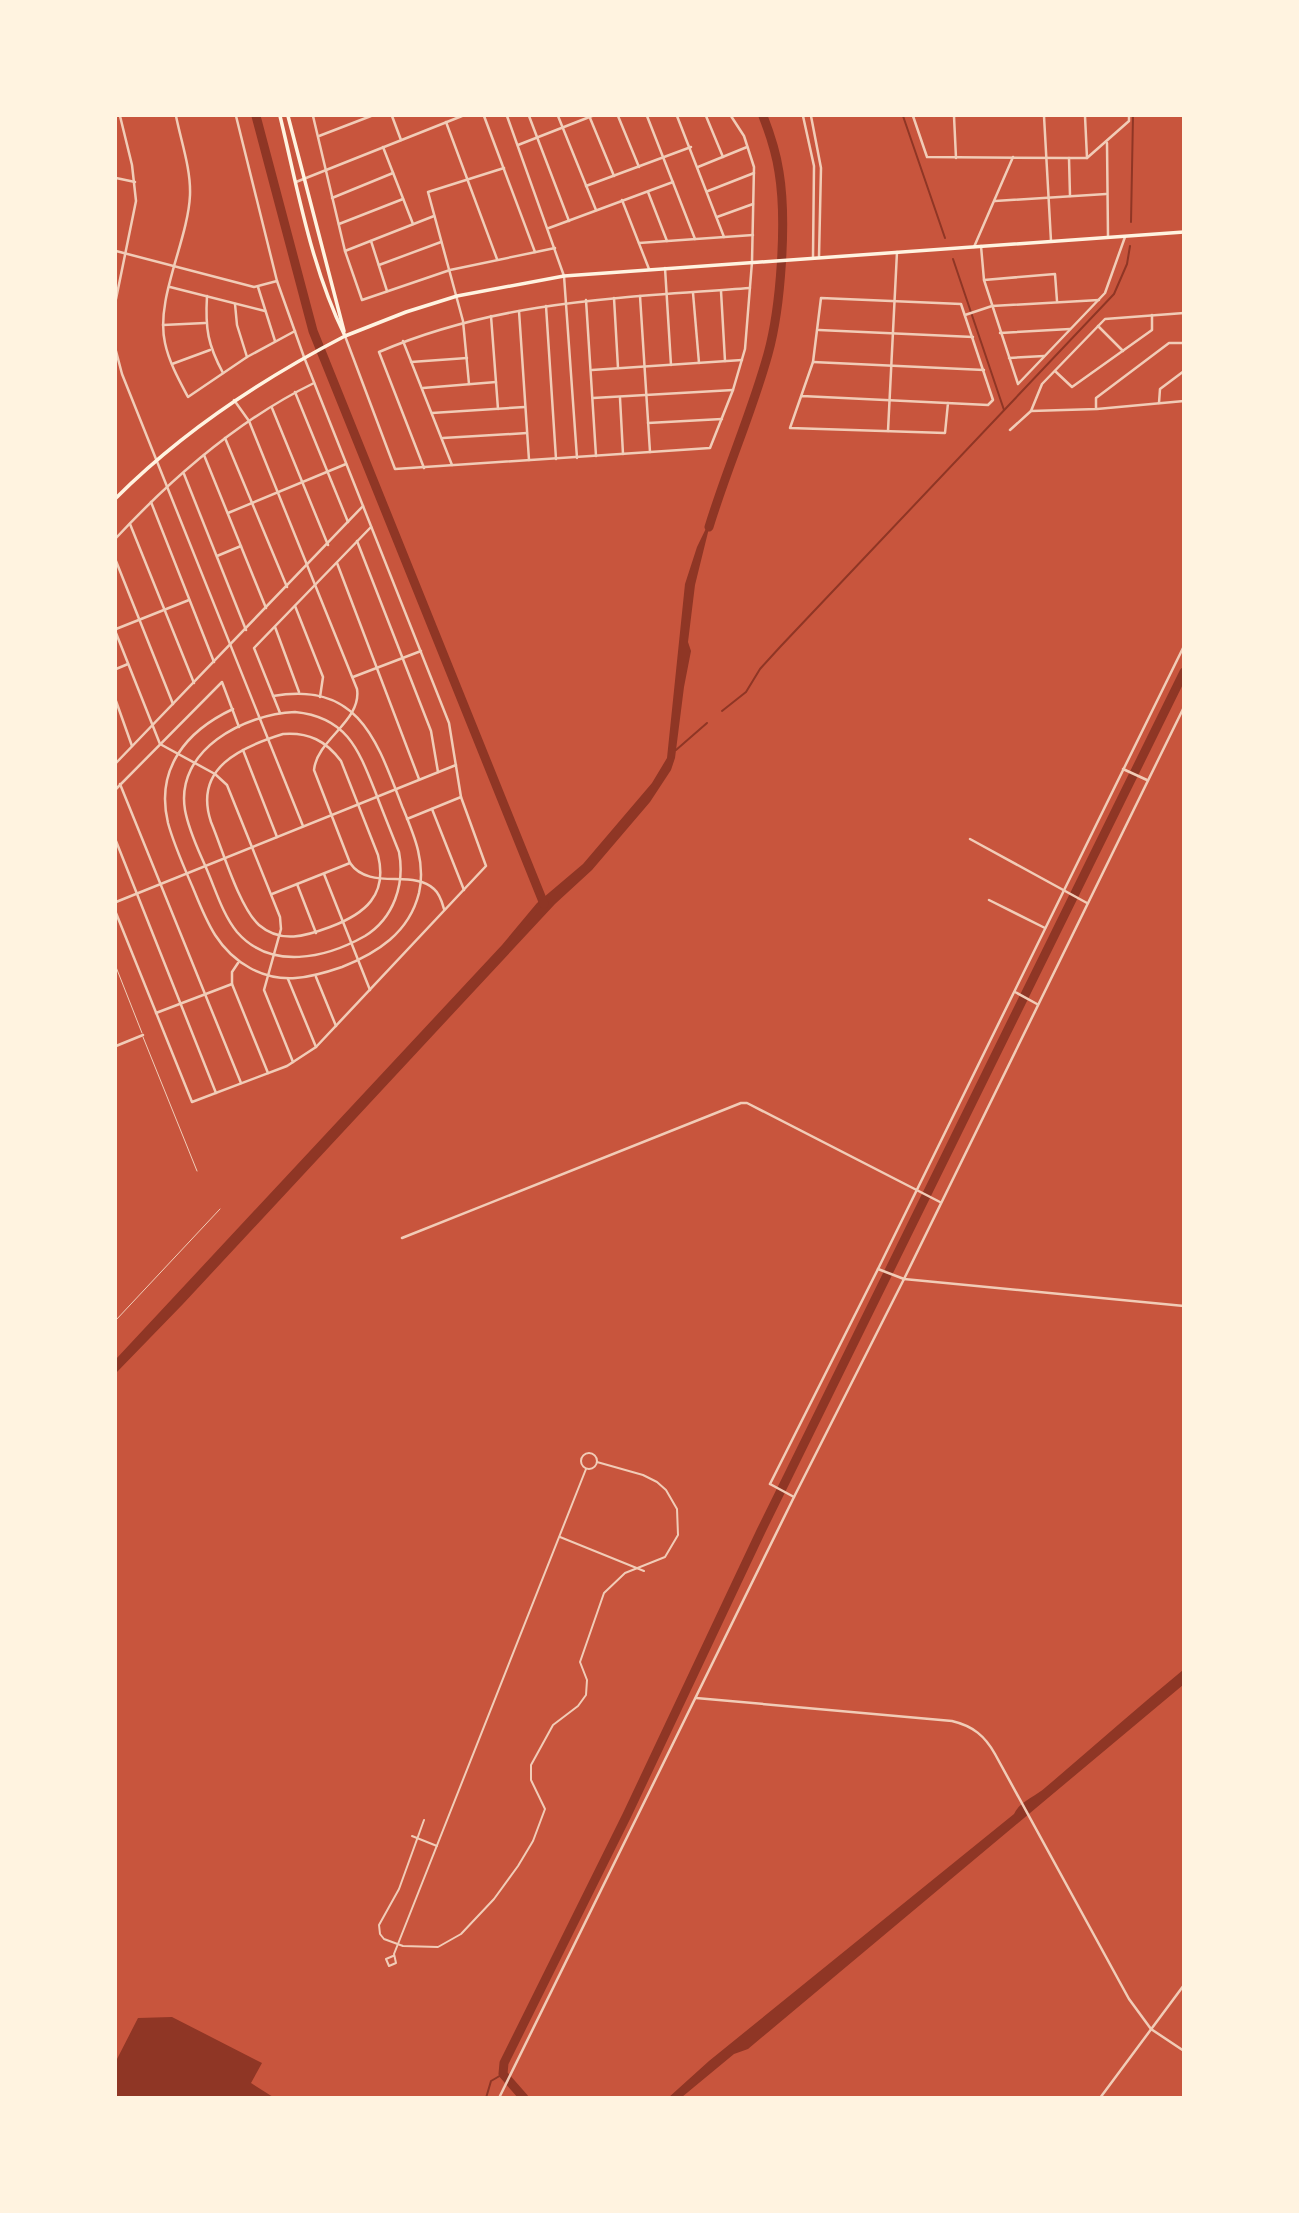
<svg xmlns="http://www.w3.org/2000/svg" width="1299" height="2213" font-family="Karla,sans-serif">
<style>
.water{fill:#8f3625}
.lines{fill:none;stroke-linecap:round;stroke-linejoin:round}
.stream{stroke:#8f3625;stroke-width:2}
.river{stroke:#8f3625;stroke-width:9}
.service{stroke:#f1ccb7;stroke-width:1}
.pedestrian{stroke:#f1ccb7;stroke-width:2}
.minor{stroke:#f1ccb7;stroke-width:2.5}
.tertiary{stroke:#f1ccb7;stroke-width:2.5}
.secondary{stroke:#fff3e0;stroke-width:3.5}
.primary{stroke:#fff3e0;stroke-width:3.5}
</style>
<rect width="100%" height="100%" fill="#c8553d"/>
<g class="water">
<polygon points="712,516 695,585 688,642 691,651 684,687 675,758 671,770 650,802 592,870 555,904 183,1304 116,1373 116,1359 502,945 537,903 583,864 652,783 667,758 685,584 697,547"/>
<path d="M1183 1670V1685L748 2049 734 2054 682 2097 668 2098 709 2061 1014 1814C1020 1801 1035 1797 1046 1787 1092 1748 1137 1708 1183 1670Z"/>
<polygon points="172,2017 262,2063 251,2083 273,2097 116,2097 116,2061 138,2018"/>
</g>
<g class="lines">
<g class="stream">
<polyline points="903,116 945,238"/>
<polyline points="1131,222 1133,116"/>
<polyline points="953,259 1004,410"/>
<polyline points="722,711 746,692 760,669 780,647 1114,294 1127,264 1130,246"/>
<polyline points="676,750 707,723"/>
<polyline points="486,2098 491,2081 503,2074"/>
</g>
<g class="river">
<polyline points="256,116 313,331 544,904"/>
<path d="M709 527C727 468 752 412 768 354 781 307 787 220 779 172 776 152 770 134 763 116"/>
<polyline points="524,2098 503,2074 504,2063 627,1815 761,1531 1184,672"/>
</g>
<g class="service">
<polyline points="116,967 142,1033"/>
<polyline points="143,1037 197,1171"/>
<polyline points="116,1320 220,1209"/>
</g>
<g class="pedestrian">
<circle cx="589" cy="1461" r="8"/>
<polyline points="560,1537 644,1571"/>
<polyline points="424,1820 399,1889 379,1925 380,1934 384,1939 403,1946 438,1947 461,1934 494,1899 518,1866 533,1841 545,1809 531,1780 531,1765 553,1725 578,1706 586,1695 587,1680 580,1662 604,1593 625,1573 665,1557 678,1535 677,1509 666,1490 657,1482 643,1475 597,1462"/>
<polyline points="412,1836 437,1846"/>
<polyline points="393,1956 386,1959 389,1966 396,1963 394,1954 586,1469"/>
</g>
<g class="minor">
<path d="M176 116C181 141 191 169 190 195 188 241 155 299 165 343 169 362 179 380 188 397L247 357 295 331"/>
<polyline points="313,116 345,251 362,300 450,270 555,248"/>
<polyline points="392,116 401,140"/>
<polyline points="484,116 535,252"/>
<polyline points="507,116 564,276 577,458"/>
<polyline points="529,116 569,221"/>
<polyline points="558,116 596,210"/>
<polyline points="618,116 639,167"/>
<polyline points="647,116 695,239"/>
<polyline points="677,116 724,237"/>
<polyline points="706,116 723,157"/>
<polyline points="913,116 927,157 1069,158 1087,158 1129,121 1129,116"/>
<polyline points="954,116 956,158"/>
<polyline points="1044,116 1051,241"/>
<polyline points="1085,116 1087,158"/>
<polyline points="590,118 614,176"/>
<polyline points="446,122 497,259"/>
<polyline points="319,136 371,116"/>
<polyline points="1107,143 1108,237"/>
<polyline points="518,145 592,116"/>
<polyline points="383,147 413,224"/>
<polyline points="1069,158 1070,196"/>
<polyline points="698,167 747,147"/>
<polyline points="296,182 462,116"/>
<polyline points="586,186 691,147"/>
<polyline points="708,191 754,173"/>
<polyline points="648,192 667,241"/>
<polyline points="332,198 393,173"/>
<polyline points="622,200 649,269"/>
<polyline points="995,201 1106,194"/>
<polyline points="717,217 753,204"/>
<polyline points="339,224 403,199"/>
<polyline points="549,228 673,182"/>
<polyline points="371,241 387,291"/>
<polyline points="639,243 753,235"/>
<polyline points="981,246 984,280 1018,384 1105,293 1125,237"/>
<polyline points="974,247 1013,157"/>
<polyline points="345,251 434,216"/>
<polyline points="379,265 441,242"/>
<polyline points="665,268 671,365"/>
<polyline points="984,280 1055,274 1057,301"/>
<polyline points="170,287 265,311"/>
<polyline points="258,287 275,341"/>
<polyline points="721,291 725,361"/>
<polyline points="693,293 699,363"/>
<path d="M207 296C205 329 208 345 223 373"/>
<polyline points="640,296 650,452"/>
<polyline points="614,298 618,368"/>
<polyline points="586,300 596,456"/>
<polyline points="235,304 237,325 247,357"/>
<polyline points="546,306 556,459"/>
<polyline points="519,311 529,460"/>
<polyline points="965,315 992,306 1099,300"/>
<polyline points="491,316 498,409"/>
<polyline points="163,325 205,323"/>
<polyline points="1098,326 1123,351"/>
<polyline points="819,330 973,337"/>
<polyline points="1000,333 1070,329"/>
<polyline points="345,336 395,469 710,448 733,390 745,349 752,262 754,167 744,136 731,116"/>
<polyline points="403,341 452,465"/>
<polyline points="1009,358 1044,356"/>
<polyline points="411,362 467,358"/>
<polyline points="813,362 984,370"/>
<polyline points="172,364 210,350"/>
<polyline points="592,370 742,360"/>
<polyline points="1055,371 1072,387 1152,330 1152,315"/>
<polyline points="469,384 463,321 428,192 504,168"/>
<polyline points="423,388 496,382"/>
<polyline points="295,392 348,522"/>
<polyline points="802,396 988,405 993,400 961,304 821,298 813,362 790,428 945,433 948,403"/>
<polyline points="593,398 733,390"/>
<polyline points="620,398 623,454"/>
<path d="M234 400 249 421 357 689C362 721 317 739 314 770L350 863C369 891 413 869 434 889 440 894 442 902 444 909"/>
<polyline points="1159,403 1160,389 1184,371"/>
<polyline points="272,408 328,545"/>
<polyline points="1096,408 1096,398 1169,343 1184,343"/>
<polyline points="1031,411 1097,409 1184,401"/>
<polyline points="432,413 525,407"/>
<polyline points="648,423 722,419"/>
<polyline points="1010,430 1031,411 1042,384 1105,319 1184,313"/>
<polyline points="888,431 897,252"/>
<polyline points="225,438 287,587"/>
<polyline points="443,438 527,433"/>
<polyline points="204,455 266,608"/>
<path d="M424 468 379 352C500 300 621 298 750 288"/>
<polyline points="184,474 246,630"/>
<polyline points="151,502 214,662"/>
<polyline points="228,513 346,464"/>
<polyline points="130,524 194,683"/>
<path d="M116 538C173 477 238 420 314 383"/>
<polyline points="357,541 431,731 438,772"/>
<polyline points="217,556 241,546"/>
<polyline points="116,561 173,704"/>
<polyline points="337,563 419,779"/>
<polyline points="295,606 323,677 320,697"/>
<polyline points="275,627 299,692"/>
<polyline points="116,629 189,600"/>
<polyline points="116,633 160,744 215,774 227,785 280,917 281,929 264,990 293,1062"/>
<polyline points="116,669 128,664"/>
<polyline points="353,677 421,651"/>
<polyline points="116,701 132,746"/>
<path d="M233 709C186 731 155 769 168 823 174 845 184 867 193 888 206 920 217 950 250 968 281 985 310 978 342 967 377 953 409 933 419 893 426 862 414 835 402 806 377 741 359 681 273 696"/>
<polyline points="280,713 254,648 371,527"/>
<polyline points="260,719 303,826"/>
<path d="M283 734C309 732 326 741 341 761L378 855C388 895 365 914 330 927 306 936 281 944 259 925 239 907 222 848 211 822 193 768 241 747 283 734Z"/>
<polyline points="243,750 277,837"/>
<polyline points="116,763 363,506"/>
<polyline points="1123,769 1147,780"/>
<polyline points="120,784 241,1083"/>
<polyline points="116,789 222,682 239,727"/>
<polyline points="432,809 464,890"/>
<polyline points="407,819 461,797"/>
<polyline points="970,839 1087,903"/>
<polyline points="116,841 216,1093"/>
<polyline points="324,874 370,990"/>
<polyline points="297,884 316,933"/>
<polyline points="272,894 350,863"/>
<polyline points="989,900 1045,928"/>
<polyline points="116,902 456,765"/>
<polyline points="116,913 192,1102 287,1066 316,1047 486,866 461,797 449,723 304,357"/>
<polyline points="238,963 232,972 232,984 268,1073"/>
<polyline points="316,977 336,1026"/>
<polyline points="288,979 316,1047"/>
<polyline points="1015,992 1037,1004"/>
<polyline points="156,1013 232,984"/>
<polyline points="116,1046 143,1035"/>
<polyline points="402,1238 741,1103 747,1103 940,1202"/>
<polyline points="878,1269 904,1279"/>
<polyline points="770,1484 878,1269 1184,646"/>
<polyline points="1100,2098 1184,1985"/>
</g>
<g class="tertiary">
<polyline points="236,116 277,281 304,357"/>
<polyline points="803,116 814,166 813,257"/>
<polyline points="811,116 821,168 819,257"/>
<polyline points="116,178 135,182"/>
<polyline points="116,251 254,287 277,281"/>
<polyline points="116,299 136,201 132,165 120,116"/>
<polyline points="116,351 122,374 260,719"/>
<path d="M295 712C346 717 358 748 375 791 383 812 391 832 399 852 405 884 394 918 365 936 326 958 271 971 237 932 223 915 216 891 207 870 199 851 189 832 185 810 175 750 244 714 295 712Z"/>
<polyline points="904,1279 1184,1306"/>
<polyline points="770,1484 794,1497"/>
<path d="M696 1698 952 1721C973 1726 985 1736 995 1754L1129 1999 1151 2029 1184 2051"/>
<polyline points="499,2098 794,1497 904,1279 1184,707"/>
</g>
<path class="secondary" d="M116 498C183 431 260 380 345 336"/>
<g class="primary">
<path d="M280 116C298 190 311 267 345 336"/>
<polyline points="288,116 344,331"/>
<polyline points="345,336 406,312 457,296 564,276 1184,232"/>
</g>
</g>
<rect width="1299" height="2213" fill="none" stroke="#fff3e0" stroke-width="234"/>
</svg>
